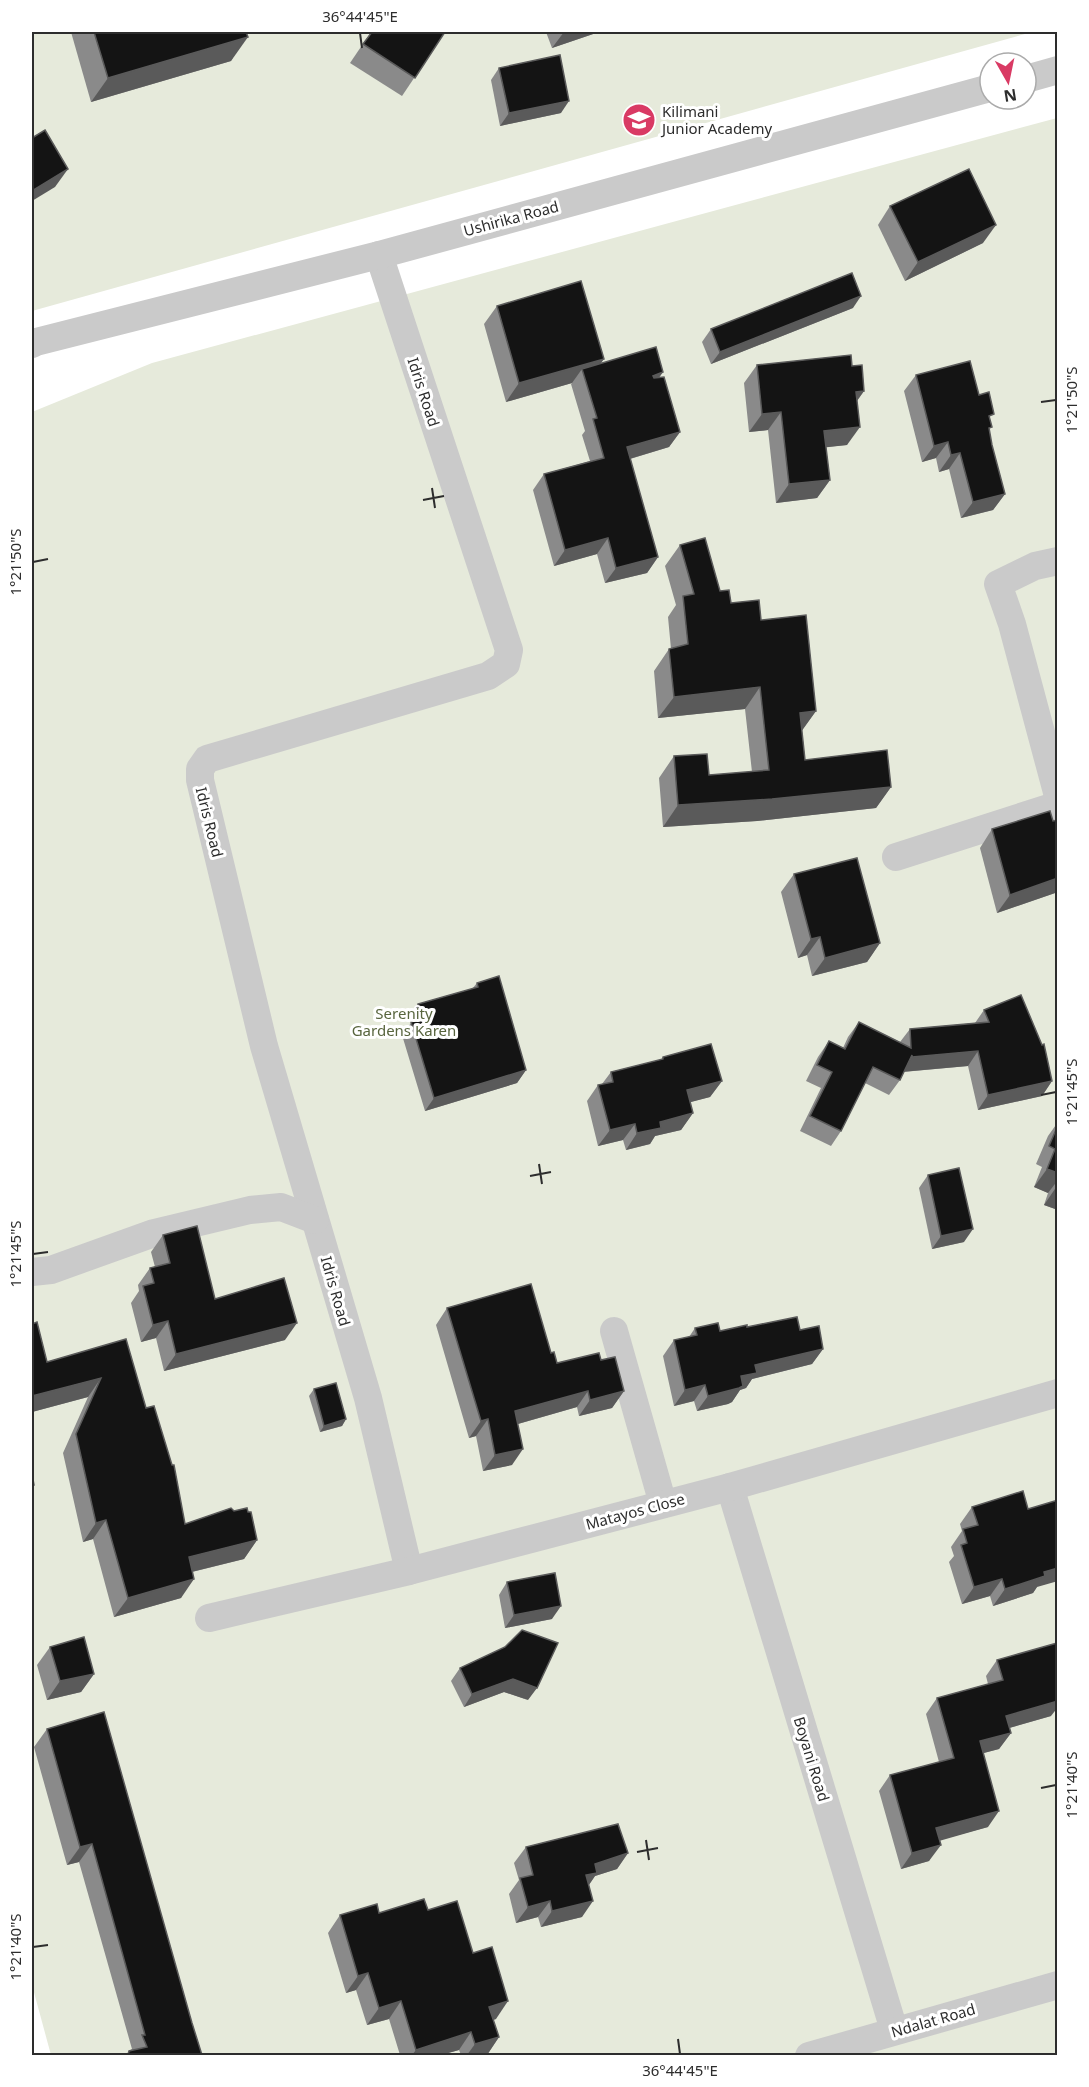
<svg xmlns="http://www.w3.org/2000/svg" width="1089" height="2087" font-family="'Noto Sans',sans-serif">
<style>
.green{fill:#e6eadb}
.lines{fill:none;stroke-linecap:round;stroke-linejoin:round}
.minor{stroke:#cacaca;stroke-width:28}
.wall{fill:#8a8a8a}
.shaded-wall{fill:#5a5a5a}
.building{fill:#141414;stroke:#5a5a5a;stroke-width:1.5}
.ticks{fill:none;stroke:#2d2d2d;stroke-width:2}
.labels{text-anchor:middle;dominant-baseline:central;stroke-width:6;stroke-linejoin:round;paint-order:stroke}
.poi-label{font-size:15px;fill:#2d2d2d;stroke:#fff;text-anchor:start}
.street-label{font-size:15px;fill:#2d2d2d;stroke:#fff}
.park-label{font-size:15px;fill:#58653e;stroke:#fff}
.neatline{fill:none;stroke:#2d2d2d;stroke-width:2}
.ticks-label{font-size:15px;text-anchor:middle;fill:#2d2d2d}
</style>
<rect width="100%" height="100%" fill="#fff"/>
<g class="green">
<polygon points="32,32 1032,32 32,311"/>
<polygon points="1057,118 1057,2055 51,2055 32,1985 32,412 152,363"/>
</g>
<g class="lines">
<g class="minor">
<polyline points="1026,79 1058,70"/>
<polyline points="379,255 509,650 506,664 488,676 207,759 200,769 200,780 264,1046 368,1398 409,1571"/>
<polyline points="32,344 36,342 379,255 990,88"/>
<polyline points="1058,561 1035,566 998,584 1012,624 1058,796"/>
<polyline points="896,857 1058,805"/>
<polyline points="32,1272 51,1270 154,1233 250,1210 281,1207 315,1220"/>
<polyline points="614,1331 663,1504"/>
<polyline points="730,1487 894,2030"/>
<polyline points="209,1618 409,1571 730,1487 1058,1393"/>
<polyline points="809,2056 1058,1985"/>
</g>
</g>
<g class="wall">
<polygon points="71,32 246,32 231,61 91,102"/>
<polygon points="371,32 445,32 402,96 350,63"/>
<polygon points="546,32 599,32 552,48"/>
<polygon points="499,68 561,113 500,126 491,80"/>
<polygon points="890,206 983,243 905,281 878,225"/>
<polygon points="497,306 602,363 659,378 680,432 669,447 630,459 658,557 647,573 605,583 597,554 554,566 533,490 544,474 590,461 582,435 585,431 571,384 572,383 506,402 484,324"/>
<polygon points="853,308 711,364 702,342 711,329"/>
<polygon points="757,365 852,366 864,391 857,401 847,445 826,447 830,480 817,498 776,503 768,430 749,432 744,383"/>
<polygon points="916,375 979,395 990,420 989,432 992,445 1005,494 993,510 961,518 949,469 939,472 936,458 922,462 904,391"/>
<polygon points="680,545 731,603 761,620 816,711 802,730 805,760 891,787 876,808 757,821 663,827 659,778 674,756 709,775 752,772 745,709 658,718 654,671 669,649 671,649 668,617 676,605 665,566"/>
<polygon points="1058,820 1058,892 997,913 980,848 992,829"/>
<polygon points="794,874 880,943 867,962 812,976 807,955 798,958 781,892"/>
<polygon points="477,983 526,1070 517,1083 425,1111 402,1035 411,1023 409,1017 418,1004 472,989"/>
<polygon points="984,1010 1052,1081 1042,1096 978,1110 968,1066 903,1072 900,1080 889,1095 865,1083 841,1131 831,1146 800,1131 821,1088 806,1081 818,1057 829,1041 843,1048 848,1037 859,1022 900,1042 910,1029 975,1023"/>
<polygon points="663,1057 722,1081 710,1097 690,1102 693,1113 681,1130 655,1136 650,1144 626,1150 623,1140 598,1146 587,1101 598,1085 602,1084 611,1072 661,1060"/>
<polygon points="1058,1122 1058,1210 1044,1205 1048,1193 1034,1187 1042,1167 1036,1164 1048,1136"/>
<polygon points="928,1175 964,1242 932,1249 919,1188"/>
<polygon points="163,1235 215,1299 285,1340 164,1371 156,1338 141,1342 131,1303 139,1291 138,1285 150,1268 155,1267 151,1252"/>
<polygon points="447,1308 551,1353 557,1363 601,1360 624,1391 612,1408 579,1416 577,1407 518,1424 512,1465 483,1471 476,1436 469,1438 436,1325"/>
<polygon points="32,1324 47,1362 126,1339 146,1408 185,1524 257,1540 244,1559 192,1572 181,1598 114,1617 93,1539 83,1542 63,1453 88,1397 32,1412"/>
<polygon points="695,1328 720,1331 800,1330 823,1349 812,1364 752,1379 746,1388 740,1390 732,1402 728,1404 697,1411 694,1401 674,1406 663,1356 674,1340 689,1337"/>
<polygon points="314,1389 346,1419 342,1426 320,1432 309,1396"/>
<polygon points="972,1507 1037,1587 1033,1593 993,1606 990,1596 962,1604 949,1562 954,1556 951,1547 962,1531 960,1524"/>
<polygon points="507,1582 552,1619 505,1628 499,1595"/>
<polygon points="50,1647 94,1674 81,1692 47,1700 37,1665"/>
<polygon points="997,1660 1051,1716 1009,1728 1011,1733 999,1749 983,1753 988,1827 939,1840 929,1861 901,1869 879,1791 890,1775 939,1762 926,1714 937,1698 988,1684 986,1676"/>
<polygon points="460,1668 528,1700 504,1692 464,1707 451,1681"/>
<polygon points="47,1729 192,2023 202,2055 126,2055 129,2051 132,2049 79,1862 67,1865 34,1747"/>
<polygon points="526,1847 628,1853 617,1869 595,1876 589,1885 582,1917 541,1927 538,1917 516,1923 509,1894 519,1880 514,1863"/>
<polygon points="428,1910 473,1953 496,2019 493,2020 499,2037 487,2055 461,2055 459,2050 441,2055 400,2055 389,2019 367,2025 356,1990 346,1993 328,1933 340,1915"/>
</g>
<g class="shaded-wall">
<polygon points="564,32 599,32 552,48"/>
<polygon points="248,37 231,61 91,102 108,78"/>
<polygon points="569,101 561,113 500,126 509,113"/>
<polygon points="68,169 55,187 32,201 32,191"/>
<polygon points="996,225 983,243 905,281 918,262"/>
<polygon points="861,296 853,308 711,364 720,352"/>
<polygon points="604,359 591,377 582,369 572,383 506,402 519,383"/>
<polygon points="663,372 652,388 653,376"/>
<polygon points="864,391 851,409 856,392"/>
<polygon points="781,412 768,430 749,432 762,414"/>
<polygon points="860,427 847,445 811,449 824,431"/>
<polygon points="680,432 669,447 616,463 627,447"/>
<polygon points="948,442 936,458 922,462 934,446"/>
<polygon points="960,453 949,469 939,472 951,455"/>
<polygon points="830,480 817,498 776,503 789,484"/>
<polygon points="1005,494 993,510 961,518 973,502"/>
<polygon points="608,538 597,554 554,566 565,550"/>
<polygon points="658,557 647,573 605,583 616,568"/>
<polygon points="760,687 745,709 658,718 674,697"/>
<polygon points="816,711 801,732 800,713"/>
<polygon points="891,787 876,808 757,821 663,827 678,805"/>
<polygon points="1058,878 1058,892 997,913 1010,895"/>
<polygon points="820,937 807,955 798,958 811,939"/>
<polygon points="880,943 867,962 812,976 825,958"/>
<polygon points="978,1051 968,1066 901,1072 912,1057"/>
<polygon points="526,1070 517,1083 425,1111 434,1098"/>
<polygon points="722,1081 710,1097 676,1106 687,1090"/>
<polygon points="1052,1081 1042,1096 978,1110 988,1095"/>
<polygon points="693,1113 681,1130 655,1136 650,1144 626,1150 637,1133 660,1122"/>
<polygon points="635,1124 623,1140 598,1146 610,1130"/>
<polygon points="1047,1169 1058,1173 1058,1180 1048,1193 1034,1187"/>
<polygon points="1057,1186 1058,1187 1058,1210 1044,1205"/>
<polygon points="973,1229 964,1242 932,1249 941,1236"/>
<polygon points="168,1321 156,1338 141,1342 153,1325"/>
<polygon points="297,1323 285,1340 164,1371 176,1354"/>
<polygon points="823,1349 812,1364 752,1379 746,1388 740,1390 732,1402 728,1404 697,1411 708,1396 741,1376 755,1365"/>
<polygon points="101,1378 88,1397 32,1412 32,1396"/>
<polygon points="705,1385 694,1401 674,1406 685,1390"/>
<polygon points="588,1391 577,1407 504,1428 515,1411"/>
<polygon points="624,1391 612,1408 579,1416 590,1400"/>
<polygon points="346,1419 342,1426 320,1432 324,1426"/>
<polygon points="488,1419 476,1436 469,1438 481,1421"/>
<polygon points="523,1449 512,1465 483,1471 495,1455"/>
<polygon points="106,1520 93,1539 83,1542 96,1523"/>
<polygon points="257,1540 244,1559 175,1576 189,1557"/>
<polygon points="1058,1568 1058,1581 1037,1587 1033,1593 993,1606 1005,1589 1044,1572"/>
<polygon points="194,1579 181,1598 114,1617 128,1598"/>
<polygon points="1002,1579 990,1596 962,1604 974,1587"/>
<polygon points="561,1606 552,1619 505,1628 514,1615"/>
<polygon points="94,1674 81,1692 47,1700 60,1681"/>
<polygon points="513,1679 537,1688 528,1700 504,1692 464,1707 472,1694"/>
<polygon points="1058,1696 1058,1707 1051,1716 995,1732 1006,1716"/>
<polygon points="1011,1733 999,1749 969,1757 980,1741"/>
<polygon points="999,1811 988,1827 925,1845 936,1828"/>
<polygon points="92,1844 79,1862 67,1865 80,1847"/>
<polygon points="941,1845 929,1861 901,1869 912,1853"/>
<polygon points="628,1853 617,1869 595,1876 586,1889 575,1891 595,1864"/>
<polygon points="550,1901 538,1917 516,1923 528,1907"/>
<polygon points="593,1901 582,1917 541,1927 552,1911"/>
<polygon points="368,1973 356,1990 346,1993 358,1976"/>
<polygon points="401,2001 389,2019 367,2025 379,2008"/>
<polygon points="508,2001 496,2019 477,2025 489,2007"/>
<polygon points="471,2032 459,2050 441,2055 412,2055 416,2050"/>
<polygon points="499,2037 487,2055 467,2055 475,2044"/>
</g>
<g class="building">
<polygon points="94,32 246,32 248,37 108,78"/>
<polygon points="372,32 445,32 415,78 363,44"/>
<polygon points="560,55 569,101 509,113 499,68"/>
<polygon points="45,130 68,169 32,191 32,138"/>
<polygon points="969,169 996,225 918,262 890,206"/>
<polygon points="852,273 861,296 720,352 711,329"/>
<polygon points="581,281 604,359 519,383 497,306"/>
<polygon points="656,347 663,372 653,376 654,378 664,377 680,432 627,447 658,557 616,568 608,538 565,550 544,474 604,458 593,419 597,418 582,369"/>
<polygon points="851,355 852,366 862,365 864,391 856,392 860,427 824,431 830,480 789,484 781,412 762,414 757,365"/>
<polygon points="970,361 979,395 989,392 994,414 989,416 992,427 989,428 992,445 1005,494 973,502 960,453 951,455 948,442 934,446 916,375"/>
<polygon points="705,538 720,591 729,590 731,603 759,600 761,620 806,615 816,711 800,713 805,760 887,750 891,787 772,799 678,805 674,756 707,754 709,775 769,770 760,687 674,697 669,649 688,644 683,596 694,594 680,545"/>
<polygon points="1050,811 1053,821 1058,820 1058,878 1010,895 992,829"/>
<polygon points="857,858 880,943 825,958 820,937 811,939 794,874"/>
<polygon points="499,976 526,1070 434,1098 411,1022 422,1019 418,1004 478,987 477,983"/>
<polygon points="1021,995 1042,1045 1044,1044 1052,1081 988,1095 978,1051 912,1057 912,1055 900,1080 873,1067 841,1131 810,1116 832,1072 817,1065 829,1041 845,1049 859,1022 911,1048 910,1029 989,1022 984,1010"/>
<polygon points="711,1044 722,1081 687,1090 693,1113 660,1122 661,1128 637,1133 635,1124 610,1130 598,1085 613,1082 611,1072 663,1059 663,1057"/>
<polygon points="1058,1125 1058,1173 1047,1169 1055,1149 1049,1146"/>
<polygon points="959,1168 973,1229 941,1236 928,1175"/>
<polygon points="197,1226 215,1299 284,1278 297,1323 176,1354 168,1321 153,1325 143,1286 154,1283 150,1268 170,1263 163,1235"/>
<polygon points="531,1284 551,1353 554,1352 557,1363 599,1353 601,1360 615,1357 624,1391 590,1400 588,1391 515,1411 523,1449 495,1455 488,1419 481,1421 447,1308"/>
<polygon points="797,1317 800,1330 819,1326 823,1349 755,1365 757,1373 741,1376 743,1386 739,1388 708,1396 705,1385 685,1390 674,1340 697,1335 695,1328 718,1323 720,1331 747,1325 747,1327"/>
<polygon points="37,1322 47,1362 126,1339 146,1408 154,1406 172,1465 174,1465 185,1524 231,1508 234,1511 247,1508 248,1512 251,1512 257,1540 189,1557 194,1579 128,1598 106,1520 96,1523 76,1434 101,1378 32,1396 32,1324"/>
<polygon points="336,1383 346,1419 324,1426 314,1389"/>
<polygon points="32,1474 34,1485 32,1486"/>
<polygon points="1023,1491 1028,1509 1058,1500 1058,1568 1044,1572 1045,1576 1005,1589 1002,1579 974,1587 961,1545 967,1543 963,1529 978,1525 972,1507"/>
<polygon points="555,1573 561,1606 514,1615 507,1582"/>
<polygon points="522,1630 558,1643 537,1688 513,1679 472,1694 460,1668 505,1647"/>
<polygon points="84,1637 94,1674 60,1681 50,1647"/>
<polygon points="1057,1643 1058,1701 1006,1716 1011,1733 980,1741 999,1811 936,1828 941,1845 912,1853 890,1775 954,1758 937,1698 1003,1680 997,1660"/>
<polygon points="104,1712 192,2023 202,2055 128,2055 129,2051 147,2047 142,2035 145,2035 92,1844 80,1847 47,1729"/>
<polygon points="618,1824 628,1853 595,1864 597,1873 586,1875 593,1901 552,1911 550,1901 528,1907 520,1878 533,1875 526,1847"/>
<polygon points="424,1899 428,1910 457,1901 473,1953 492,1947 508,2001 489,2007 499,2037 475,2044 471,2032 416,2050 401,2001 379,2008 368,1973 358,1976 340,1915 377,1904 379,1913"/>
</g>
<path class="ticks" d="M360 33 362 48M1041 402 1056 400M432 488 435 508M423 500 444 496M33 562 48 559M1041 1095 1056 1092M539 1164 542 1184M530 1176 551 1172M33 1254 48 1252M1041 1788 1056 1785M646 1840 649 1860M637 1852 658 1848M33 1947 48 1945M678 2039 680 2054"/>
<defs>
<g id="school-disc" transform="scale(1.725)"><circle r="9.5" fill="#d93a64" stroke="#fff"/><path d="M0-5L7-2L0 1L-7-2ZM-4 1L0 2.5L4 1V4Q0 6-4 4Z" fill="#fff"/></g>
</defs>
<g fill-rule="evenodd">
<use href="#school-disc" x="639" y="120"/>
</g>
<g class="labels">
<g class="poi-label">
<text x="662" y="111">Kilimani<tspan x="662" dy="17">Junior Academy</tspan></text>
</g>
<g class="street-label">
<text transform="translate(511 218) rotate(-15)">Ushirika Road</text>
<text transform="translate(424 392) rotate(72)">Idris Road</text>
<text transform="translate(210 822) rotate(76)">Idris Road</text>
<text transform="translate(336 1291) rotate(74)">Idris Road</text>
<text transform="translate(635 1511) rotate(-15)">Matayos Close</text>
<text transform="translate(812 1759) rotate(73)">Boyani Road</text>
<text transform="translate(933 2020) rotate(-16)">Ndalat Road</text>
</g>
<g class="park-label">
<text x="404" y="1013">Serenity<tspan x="404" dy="17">Gardens Karen</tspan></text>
</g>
</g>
<rect width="1089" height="2087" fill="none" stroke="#ffffff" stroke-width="66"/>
<g transform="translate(1008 81) rotate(171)"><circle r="28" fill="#ffffff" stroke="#ababab" stroke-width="1.5"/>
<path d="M0-4.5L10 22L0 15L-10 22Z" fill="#d93a64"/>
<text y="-9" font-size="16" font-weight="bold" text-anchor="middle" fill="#2d2d2d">N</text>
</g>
<rect x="33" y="33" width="1023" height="2021" class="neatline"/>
<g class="ticks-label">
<text x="360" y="22">36°44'45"E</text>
<text transform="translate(1072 400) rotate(-90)" y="5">1°21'50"S</text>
<text transform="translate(16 562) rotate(-90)" y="5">1°21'50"S</text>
<text transform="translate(1072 1092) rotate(-90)" y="5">1°21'45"S</text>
<text transform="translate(16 1254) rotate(-90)" y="5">1°21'45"S</text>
<text transform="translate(1072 1785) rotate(-90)" y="5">1°21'40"S</text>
<text transform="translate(16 1947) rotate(-90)" y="5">1°21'40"S</text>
<text x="680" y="2076">36°44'45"E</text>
</g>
</svg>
